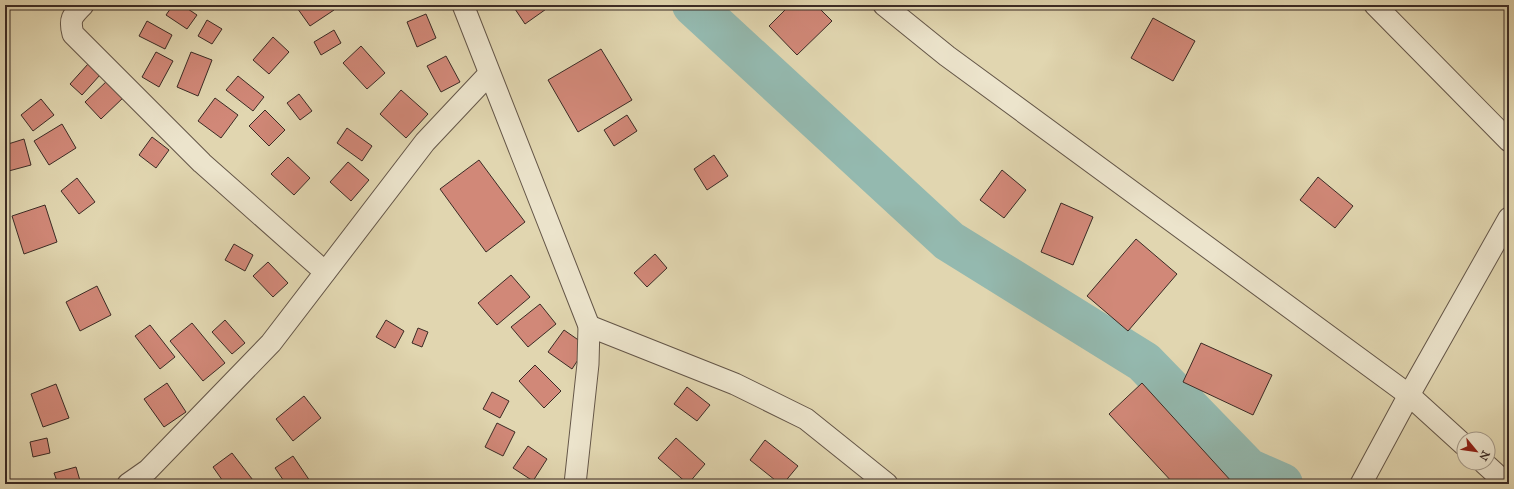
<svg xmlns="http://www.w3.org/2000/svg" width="1514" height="489" font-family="'IM FELL Great Primer',serif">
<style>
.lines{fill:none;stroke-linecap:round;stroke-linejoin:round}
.river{stroke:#94b9af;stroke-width:42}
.building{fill:#d18878;stroke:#3b2b25}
.street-casing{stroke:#645648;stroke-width:23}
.street{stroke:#ece4cc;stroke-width:21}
</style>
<rect width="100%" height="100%" fill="#e1d6b0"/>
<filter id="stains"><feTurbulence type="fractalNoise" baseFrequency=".005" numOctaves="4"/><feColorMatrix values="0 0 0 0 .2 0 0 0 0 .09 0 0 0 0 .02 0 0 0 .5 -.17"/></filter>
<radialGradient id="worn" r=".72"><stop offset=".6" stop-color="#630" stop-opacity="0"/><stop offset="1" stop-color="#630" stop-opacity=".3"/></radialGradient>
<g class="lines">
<polyline class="river" points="693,5 949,241 1144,362 1248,469 1282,484"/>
</g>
<g class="building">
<polygon points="173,5 182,5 197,15 187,29 166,15"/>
<polygon points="295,5 331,5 334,10 310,26"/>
<polygon points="514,5 548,5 549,7 525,24 513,6"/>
<polygon points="790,5 816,5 832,21 797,55 769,26"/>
<polygon points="426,14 436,38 417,47 407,22"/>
<polygon points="1153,18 1195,41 1173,81 1131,58"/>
<polygon points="207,20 222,29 212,44 198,36"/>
<polygon points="147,21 172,35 165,49 139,36"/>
<polygon points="334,30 341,43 321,55 314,42"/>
<polygon points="273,37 289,52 269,74 253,60"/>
<polygon points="361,46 385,73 367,89 343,63"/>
<polygon points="601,49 632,100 578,132 548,80"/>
<polygon points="156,52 173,61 159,87 142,77"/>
<polygon points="191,52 212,60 198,96 177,87"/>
<polygon points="446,56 460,82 441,92 427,66"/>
<polygon points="88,64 100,75 82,95 70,84"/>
<polygon points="238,76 264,97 253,111 226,90"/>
<polygon points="109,79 125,96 101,119 85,102"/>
<polygon points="401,90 428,114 406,138 380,114"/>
<polygon points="299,94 312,111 300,120 287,103"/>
<polygon points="215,98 238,115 221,138 198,121"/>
<polygon points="41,99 54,115 33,131 21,115"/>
<polygon points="265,110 285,130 269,146 249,126"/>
<polygon points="627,115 637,131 614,146 604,130"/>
<polygon points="62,124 76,148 49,165 34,141"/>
<polygon points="347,128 372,146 362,161 337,143"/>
<polygon points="152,137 169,150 156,168 139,155"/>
<polygon points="24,139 31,165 5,172 5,145"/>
<polygon points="714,155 728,176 707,190 694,169"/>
<polygon points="288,157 310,178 294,195 271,174"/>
<polygon points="479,160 525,222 486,252 440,189"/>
<polygon points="348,162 369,180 351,201 330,182"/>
<polygon points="1002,170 1026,190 1004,218 980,200"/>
<polygon points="1318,177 1353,206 1335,228 1300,200"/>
<polygon points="77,178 95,202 79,214 61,191"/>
<polygon points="1061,203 1093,217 1073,265 1041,252"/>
<polygon points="45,205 57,242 24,254 12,216"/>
<polygon points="1136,239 1177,274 1128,331 1087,296"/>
<polygon points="234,244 253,255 245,271 225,260"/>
<polygon points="655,254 667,268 647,287 634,273"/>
<polygon points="268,262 288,283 273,297 253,276"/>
<polygon points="511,275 530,297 497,325 478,303"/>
<polygon points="97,286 111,315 80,331 66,302"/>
<polygon points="540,304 556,324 528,347 511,327"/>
<polygon points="225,320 245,343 232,354 212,332"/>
<polygon points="386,320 404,331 395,348 376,337"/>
<polygon points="192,323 225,363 203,381 170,341"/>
<polygon points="150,325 175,357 160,369 135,336"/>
<polygon points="418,328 428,332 422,347 412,343"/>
<polygon points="564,330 587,346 572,369 548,352"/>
<polygon points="1201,343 1272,375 1253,415 1183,382"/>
<polygon points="535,365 561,391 544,408 519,381"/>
<polygon points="167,383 186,412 164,427 144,399"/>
<polygon points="1142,383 1232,482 1230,484 1174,484 1109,414"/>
<polygon points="56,384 69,418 43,427 31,394"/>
<polygon points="687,387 710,405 697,421 674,404"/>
<polygon points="492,392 509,401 500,418 483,409"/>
<polygon points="304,396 321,418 293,441 276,419"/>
<polygon points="497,423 515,432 503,456 485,447"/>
<polygon points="47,438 50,453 33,457 30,442"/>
<polygon points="676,438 705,464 688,484 658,458"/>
<polygon points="765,440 798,466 783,484 780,484 750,460"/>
<polygon points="528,446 547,459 533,481 513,468"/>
<polygon points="232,453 256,484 225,484 213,467"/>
<polygon points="293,456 312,484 286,484 275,468"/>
<polygon points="76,467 81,484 58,484 54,473"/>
</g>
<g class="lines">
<g class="street-casing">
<g id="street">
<path d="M83 5C72 16 69 19 73 34L202 163 325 272"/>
<polyline points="463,5 589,326 588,364 575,484"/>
<polyline points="884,5 947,56 1409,395 1464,445"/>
<polyline points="1375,5 1509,141"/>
<polyline points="589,326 735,384 806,419 887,484"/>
<polyline points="1484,463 1507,484"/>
<polyline points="128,484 148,470 271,343 425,142 489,74"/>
<polyline points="1361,484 1409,395 1509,218"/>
</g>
</g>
<use href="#street" class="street"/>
</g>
<rect width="1514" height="489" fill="none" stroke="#e1d6b0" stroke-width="20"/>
<rect x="6" y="6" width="1502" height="477" fill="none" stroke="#3b2b25" stroke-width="2"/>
<rect x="10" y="10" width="1494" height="469" fill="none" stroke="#3b2b25"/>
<g transform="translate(1476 451) rotate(119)"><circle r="19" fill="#ece4cc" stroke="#a59a89"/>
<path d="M0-3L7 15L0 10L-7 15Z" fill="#8f2418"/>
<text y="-6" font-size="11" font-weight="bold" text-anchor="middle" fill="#3b2b25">N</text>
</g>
<rect width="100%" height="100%" filter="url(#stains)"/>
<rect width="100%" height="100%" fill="url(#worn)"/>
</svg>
